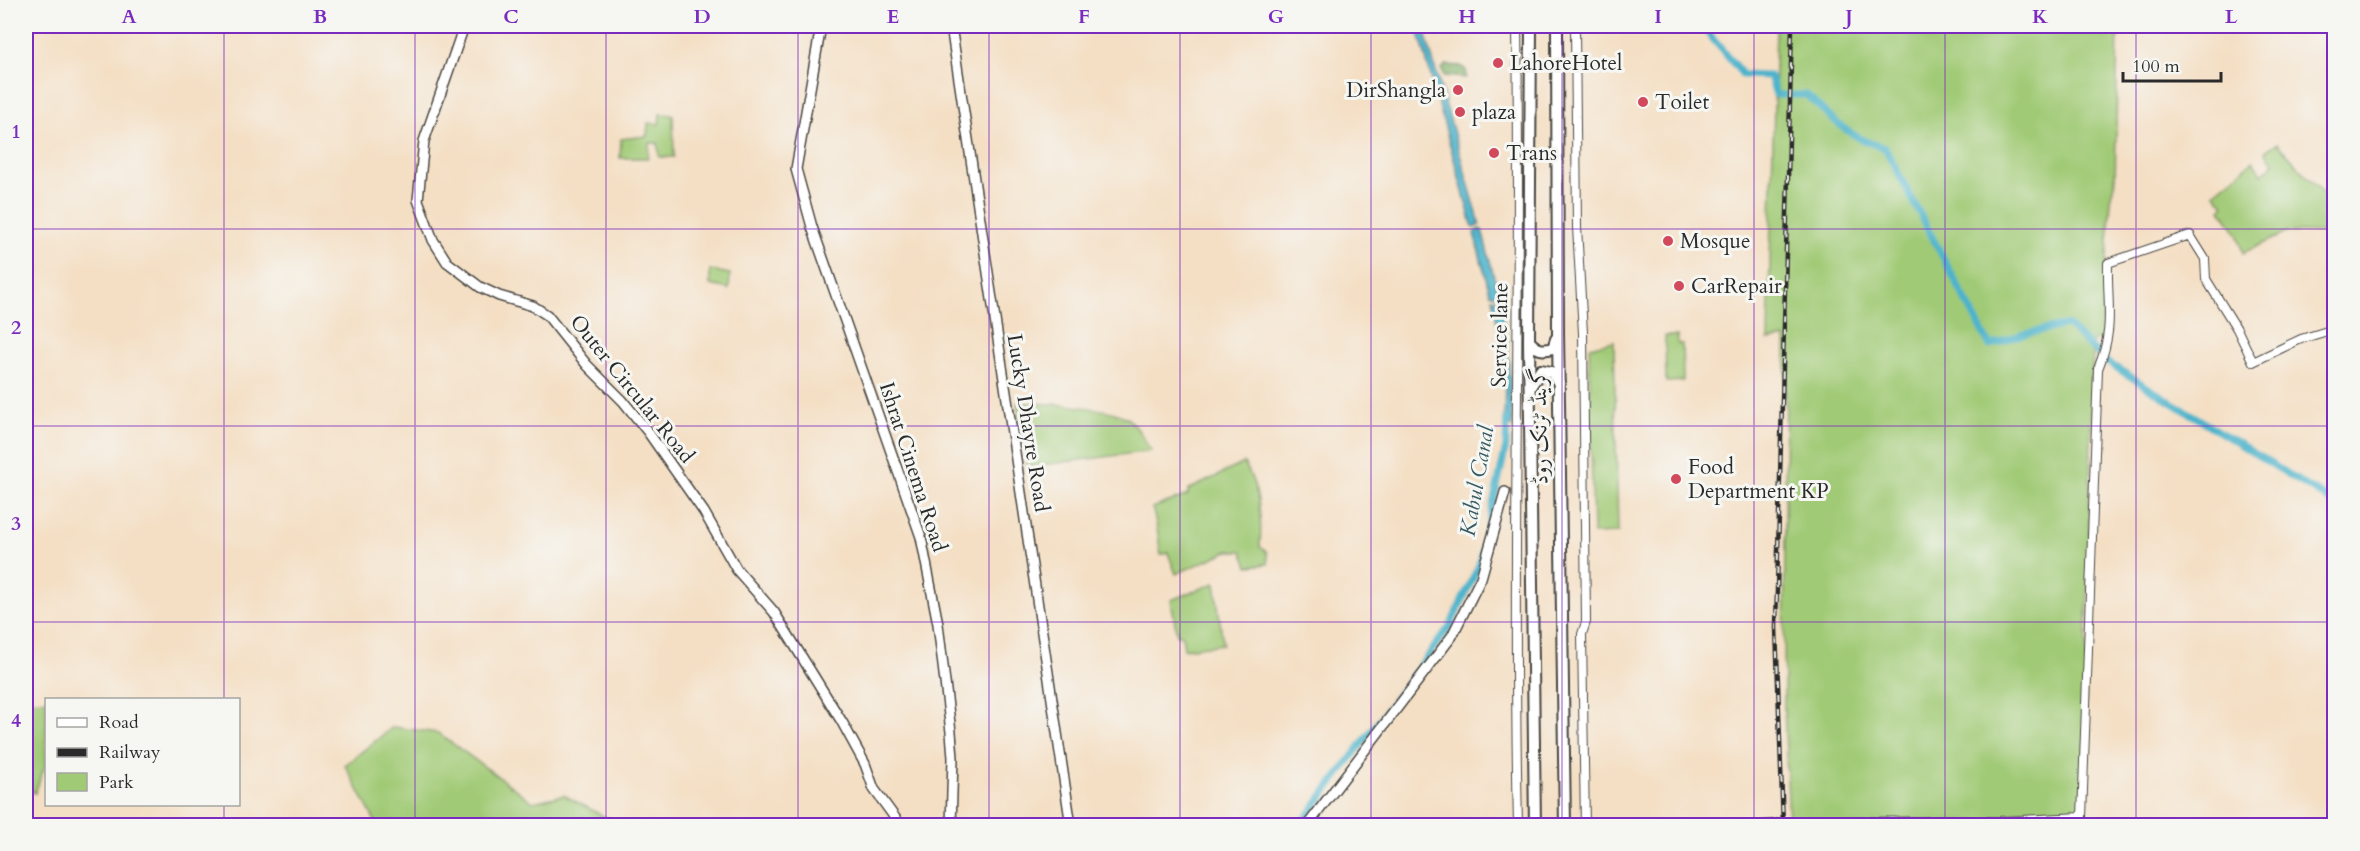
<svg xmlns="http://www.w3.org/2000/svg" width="2360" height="851" font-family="Cardo,Amiri,serif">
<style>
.green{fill:#a1ca76;stroke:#667a50;stroke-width:1.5}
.forest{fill:#80ae67;stroke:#566c49;stroke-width:1.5}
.water{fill:#4db4cb;stroke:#3c707b;stroke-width:1.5}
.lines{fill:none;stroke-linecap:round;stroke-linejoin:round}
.canal{stroke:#4db4cb;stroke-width:7}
.tertiary-casing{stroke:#494642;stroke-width:10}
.secondary-casing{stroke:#494642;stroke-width:12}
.trunk-casing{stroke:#494642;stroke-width:14}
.tertiary{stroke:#fff;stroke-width:8}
.secondary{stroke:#fff;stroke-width:9}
.trunk{stroke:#fff;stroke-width:10}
.rail-casing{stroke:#2b2b2b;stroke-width:4.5}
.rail{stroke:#f6f6f2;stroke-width:2;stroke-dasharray:7;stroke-linecap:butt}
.grid{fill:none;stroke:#7b2cbf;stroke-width:1.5;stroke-opacity:0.55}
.poi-dot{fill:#d1495b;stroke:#f6f6f2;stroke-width:2}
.labels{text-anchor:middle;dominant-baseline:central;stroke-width:6;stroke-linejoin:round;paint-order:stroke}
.poi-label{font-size:21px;fill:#2b2b2b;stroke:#f6f6f2;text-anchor:start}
.street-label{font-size:21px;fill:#2b2b2b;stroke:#f6f6f2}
.water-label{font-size:22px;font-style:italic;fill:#375b63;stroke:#f6f6f2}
.neatline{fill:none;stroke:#7b2cbf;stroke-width:2}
.grid-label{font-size:20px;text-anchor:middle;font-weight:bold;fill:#7b2cbf}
</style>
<rect width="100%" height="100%" fill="#f6f6f2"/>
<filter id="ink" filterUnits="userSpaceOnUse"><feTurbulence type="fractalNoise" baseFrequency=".0167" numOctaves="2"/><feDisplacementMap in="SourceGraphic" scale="12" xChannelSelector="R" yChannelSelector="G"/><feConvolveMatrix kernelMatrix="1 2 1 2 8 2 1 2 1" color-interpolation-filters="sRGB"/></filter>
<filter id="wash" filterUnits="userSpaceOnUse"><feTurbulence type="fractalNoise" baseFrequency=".008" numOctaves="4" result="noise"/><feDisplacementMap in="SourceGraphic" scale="24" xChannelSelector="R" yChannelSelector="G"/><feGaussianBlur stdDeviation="1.35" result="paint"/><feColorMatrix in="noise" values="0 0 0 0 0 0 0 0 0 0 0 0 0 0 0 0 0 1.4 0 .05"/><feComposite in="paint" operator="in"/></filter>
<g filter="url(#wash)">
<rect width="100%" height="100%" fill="#f4dfc4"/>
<g class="green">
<polygon points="1776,26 2118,26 2115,184 2111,200 2101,340 2093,340 2083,817 1872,825 1789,825 1784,705 1786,338 1768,340"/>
<polygon points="660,114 673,115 674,157 659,157 658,143 649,143 648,158 620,158 621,139 647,136 648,123 659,124"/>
<polygon points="2277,143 2334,205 2334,233 2288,232 2243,253 2237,234 2221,209 2225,205 2214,193 2253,161 2262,174 2274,163 2265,151"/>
<polygon points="710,270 730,274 729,289 710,285"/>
<polygon points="1665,336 1677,336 1678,344 1682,344 1683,381 1666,382"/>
<polygon points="1614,341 1618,533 1593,534 1589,347"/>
<path d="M1017 403C1041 403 1105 406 1125 417 1137 424 1144 440 1151 451L1027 467Z"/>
<path d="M1244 463C1259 487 1262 519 1260 547L1267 552 1268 564 1248 566 1242 551H1228L1176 574 1168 553 1161 555C1158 538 1158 525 1152 508L1188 495V490Z"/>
<polygon points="1215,583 1223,644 1184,649 1182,635 1177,635 1171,600"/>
<polygon points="46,700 46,763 35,793 26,787 26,701"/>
<polygon points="393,727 438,733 533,802 564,795 620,825 377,825 345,765"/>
</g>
<polygon class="forest" points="1446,65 1461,66 1466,70 1466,78 1444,76 1442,69"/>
<g class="water">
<polygon points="1417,26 1423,26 1478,217 1480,225 1473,228"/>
<polygon points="1479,229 1482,230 1498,292 1496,295 1490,293 1474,233"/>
<polygon points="1493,298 1499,300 1508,340 1512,426 1504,426 1505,374"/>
</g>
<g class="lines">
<g class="canal">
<polyline points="1702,26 1743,75 1770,76 1776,95 1785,95"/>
<path d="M1793 95H1807C1831 119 1851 139 1885 148L1990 346 2020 335 2067 325 2098 354"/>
<polyline points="2107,362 2334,503"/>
<polyline points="1300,826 1450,626 1479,565 1506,447 1507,418"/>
</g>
</g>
</g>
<g filter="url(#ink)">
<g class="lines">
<g class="tertiary-casing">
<g id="tertiary">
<path d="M1517 26C1521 292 1512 559 1518 826"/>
<polyline points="1575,26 1577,227 1583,333 1586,622 1582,634 1585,826"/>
<path d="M1752 826 1790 822 1998 821 2082 817 2098 369C2115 327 2107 306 2108 263L2190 235 2205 259 2206 279 2237 329 2253 362 2301 339 2334 329"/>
</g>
</g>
<g class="secondary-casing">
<g id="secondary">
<polyline points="464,26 424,141 418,200 433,240 447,262 480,287 499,296 533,306 547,315 587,365 623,401 648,432 704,512 737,570 774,612 842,722 865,764 874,789 901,826"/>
<polyline points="821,26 796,169 812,227 921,537 938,624 951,732 953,758 951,826"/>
<polyline points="951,26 1071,826"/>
<polyline points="1307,826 1452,636 1481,578 1505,492"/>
</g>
</g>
<g class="trunk-casing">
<g id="trunk">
<polyline points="1531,26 1529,341 1535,826"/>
<polyline points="1557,26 1558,333 1565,826"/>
<path d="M1529 341C1537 350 1542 351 1553 348L1556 339"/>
<polyline points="1530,387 1541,370 1551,372 1559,383"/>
</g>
</g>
<use href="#tertiary" class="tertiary"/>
<use href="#secondary" class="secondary"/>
<use href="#trunk" class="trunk"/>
<g class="rail-casing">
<polyline id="rail" points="1783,826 1776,627 1792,26"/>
</g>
<use href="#rail" class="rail"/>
</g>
</g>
<path class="grid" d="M224 26V700M415 26V826M606 26V826M798 26V826M989 26V826M1180 26V826M1371 26V826M1562 26V826M1754 26V826M1945 26V826M2136 26V826M26 229H2334M26 426H2334M26 622H2334M224 804V826"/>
<g class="poi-dot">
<circle cx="1498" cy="63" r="6"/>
<circle cx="1458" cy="90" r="6"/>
<circle cx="1643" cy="102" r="6"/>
<circle cx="1460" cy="112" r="6"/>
<circle cx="1494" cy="153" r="6"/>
<circle cx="1668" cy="241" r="6"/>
<circle cx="1679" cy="286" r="6"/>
<circle cx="1676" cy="479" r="6"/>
</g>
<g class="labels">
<g class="poi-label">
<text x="1510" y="63">LahoreHotel</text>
<text x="1446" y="90" text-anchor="end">DirShangla</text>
<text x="1655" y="102">Toilet</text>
<text x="1472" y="112">plaza</text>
<text x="1506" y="153">Trans</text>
<text x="1680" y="241">Mosque</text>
<text x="1691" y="286">CarRepair</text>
<text x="1688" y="467">Food<tspan x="1688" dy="24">Department KP</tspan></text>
</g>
<g class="street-label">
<text transform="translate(1500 335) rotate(-89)">Service lane</text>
<text transform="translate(632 389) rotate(51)">Outer Circular Road</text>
<text transform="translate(1028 423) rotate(81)">Lucky Dhayre Road</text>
<text transform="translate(1540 426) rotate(-91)">گرینڈ ٹرنک روڈ</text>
<text transform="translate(913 467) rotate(72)">Ishrat Cinema Road</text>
</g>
<g class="water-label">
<text transform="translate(1477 481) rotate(-80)">Kabul Canal</text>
</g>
</g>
<rect width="2360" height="851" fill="none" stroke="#f6f6f2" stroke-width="66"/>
<rect x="45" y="698" width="195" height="108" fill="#f6f6f2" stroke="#a5a5a2" stroke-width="1.5"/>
<rect x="57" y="718" width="30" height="9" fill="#ffffff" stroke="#a5a5a2" stroke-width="1.5"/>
<text x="99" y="728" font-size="18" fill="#2b2b2b">Road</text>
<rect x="57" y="748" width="30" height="9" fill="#2b2b2b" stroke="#a5a5a2" stroke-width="1.5"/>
<text x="99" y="758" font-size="18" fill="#2b2b2b">Railway</text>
<rect x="57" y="773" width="30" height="18" fill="#a1ca76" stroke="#a5a5a2" stroke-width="1.5"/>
<text x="99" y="788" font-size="18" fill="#2b2b2b">Park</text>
<path d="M2123 72v9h98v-9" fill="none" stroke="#2b2b2b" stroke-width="3"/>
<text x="2132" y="72" font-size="18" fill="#2b2b2b" stroke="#f6f6f2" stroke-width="4.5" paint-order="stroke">100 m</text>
<rect x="33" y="33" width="2294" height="785" class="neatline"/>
<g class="grid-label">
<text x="129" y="23">A</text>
<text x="320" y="23">B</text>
<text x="511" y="23">C</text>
<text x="702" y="23">D</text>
<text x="893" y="23">E</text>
<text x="1084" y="23">F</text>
<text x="1276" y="23">G</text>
<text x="1467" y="23">H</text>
<text x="1658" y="23">I</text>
<text x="1849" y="23">J</text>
<text x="2040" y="23">K</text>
<text x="2231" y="23">L</text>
<text x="16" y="138">1</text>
<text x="16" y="334">2</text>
<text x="16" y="530">3</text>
<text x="16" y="727">4</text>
</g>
</svg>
